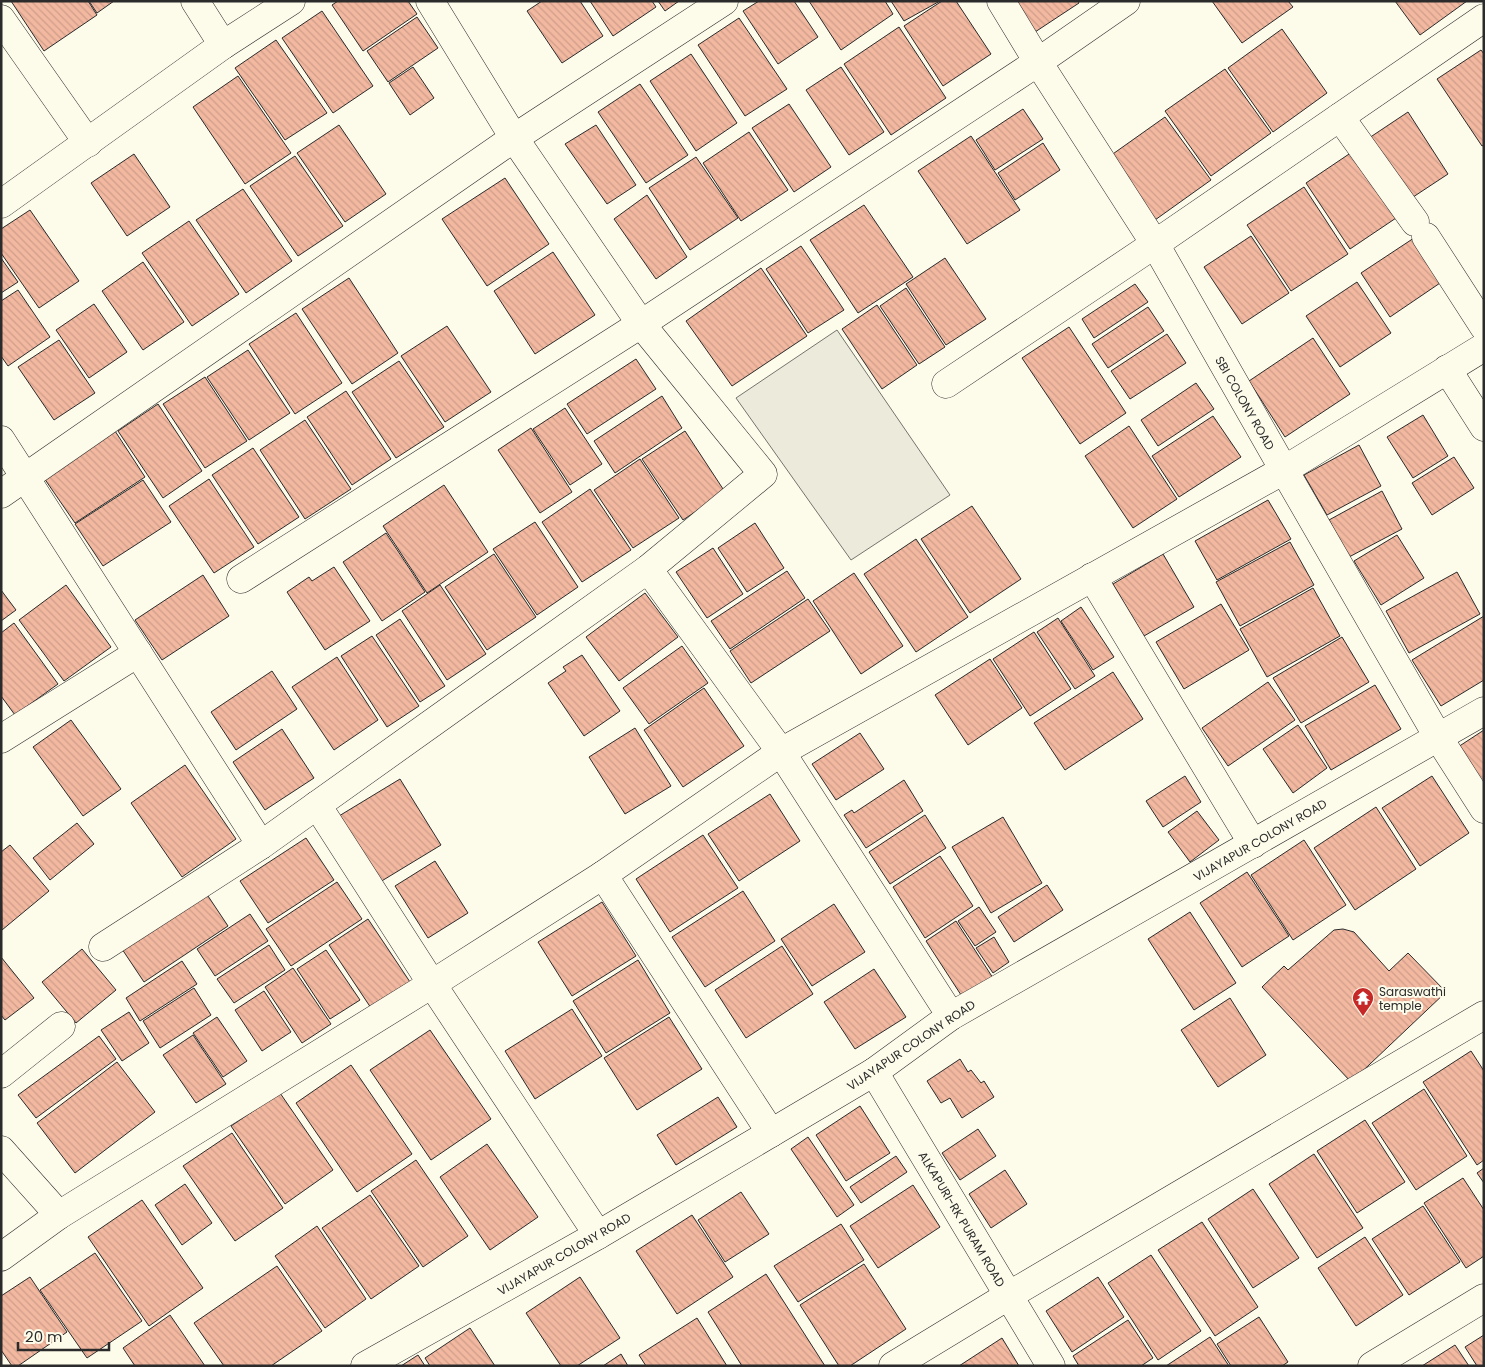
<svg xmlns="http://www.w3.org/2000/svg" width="1485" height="1367" font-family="Poppins,sans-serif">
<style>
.green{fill:#ecebdb;stroke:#74746e}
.building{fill:url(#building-back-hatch);stroke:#2b2b2b}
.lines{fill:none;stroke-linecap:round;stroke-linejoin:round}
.street-casing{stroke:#2b2b2b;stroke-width:29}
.street{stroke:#fdfbea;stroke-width:28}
.labels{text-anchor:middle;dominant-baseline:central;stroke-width:4;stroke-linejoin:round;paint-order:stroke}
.street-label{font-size:12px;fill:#2b2b2b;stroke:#fdfbea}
.poi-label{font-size:12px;fill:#2b2b2b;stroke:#fdfbea;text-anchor:start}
</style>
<defs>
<pattern id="building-back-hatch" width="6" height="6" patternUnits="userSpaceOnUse" patternTransform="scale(1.25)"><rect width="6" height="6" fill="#f2b8a0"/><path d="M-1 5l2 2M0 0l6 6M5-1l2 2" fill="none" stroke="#d09e8a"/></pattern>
</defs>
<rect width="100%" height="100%" fill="#fdfbea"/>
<polygon class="green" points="837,330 950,495 851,560 736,398"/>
<g class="building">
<polygon points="11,1 88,1 97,15 44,51"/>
<polygon points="89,1 114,1 97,13"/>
<polygon points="338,1 408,1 417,14 363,51 332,5"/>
<polygon points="542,1 580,1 603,36 562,63 527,11"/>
<polygon points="590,1 652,1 656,7 613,36"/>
<polygon points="658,1 679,1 665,11"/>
<polygon points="759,1 794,1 818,37 778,64 743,11"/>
<polygon points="809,1 885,1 893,14 841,50"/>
<polygon points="891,1 940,1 904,21"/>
<polygon points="942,1 956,1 991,54 943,86 904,26"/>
<polygon points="1011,1 1078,1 1079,3 1032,34"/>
<polygon points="1212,1 1288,1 1293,7 1242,43"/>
<polygon points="1395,1 1467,1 1420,35"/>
<polygon points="322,11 373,86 333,113 282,38"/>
<polygon points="417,17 438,48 388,82 367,51"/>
<polygon points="739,18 787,89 745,116 698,45"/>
<polygon points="899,27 946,98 891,135 844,64"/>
<polygon points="1282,29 1327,93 1273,132 1228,68"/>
<polygon points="276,40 327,113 285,140 235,68"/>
<polygon points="1481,50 1484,54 1484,145 1482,146 1437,79"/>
<polygon points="691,54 737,123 696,151 650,81"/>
<polygon points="413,67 434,98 410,115 389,83"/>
<polygon points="841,67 884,132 849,155 806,90"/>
<polygon points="1225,69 1271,133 1211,176 1165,111"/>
<polygon points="238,76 291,153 245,184 193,107"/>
<polygon points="640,84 688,155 646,183 598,112"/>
<polygon points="789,104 831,167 794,192 752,128"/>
<polygon points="1023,109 1043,139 995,170 976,140"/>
<polygon points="1408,112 1448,174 1404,203 1363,142"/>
<polygon points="1165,117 1211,180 1155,220 1110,156"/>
<polygon points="339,125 386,194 345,222 297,153"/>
<polygon points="596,125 636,185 607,204 565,144"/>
<polygon points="749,132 788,190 741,221 703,163"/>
<polygon points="971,136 1020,210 967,244 918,171"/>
<polygon points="1043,143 1060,170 1015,200 998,173"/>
<polygon points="1358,148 1402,214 1350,249 1306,183"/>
<polygon points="134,154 170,207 127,236 91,183"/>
<polygon points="295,156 343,226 298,256 250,186"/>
<polygon points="696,157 738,218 690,250 649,188"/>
<polygon points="505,178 549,244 487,286 442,219"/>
<polygon points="1304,187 1348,254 1291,291 1247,225"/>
<polygon points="243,189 292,261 246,293 196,220"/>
<polygon points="647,195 687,257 656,279 614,219"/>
<polygon points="864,205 913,277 858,313 810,240"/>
<polygon points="30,210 79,281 39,308 1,253 1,229"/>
<polygon points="189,221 239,294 192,326 142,253"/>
<polygon points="1251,236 1289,293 1242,324 1204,267"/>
<polygon points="1414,238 1443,281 1390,317 1361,273"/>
<polygon points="801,246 844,310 808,333 766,269"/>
<polygon points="553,252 595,315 535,354 494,291"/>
<polygon points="1,258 18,282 1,293"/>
<polygon points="945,258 986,319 946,345 906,284"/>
<polygon points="143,262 184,322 143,350 102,291"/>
<polygon points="761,268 807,336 732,386 686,321"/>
<polygon points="349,278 398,353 352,384 302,309"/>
<polygon points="1357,282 1391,333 1340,367 1306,316"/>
<polygon points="1135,284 1148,302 1094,338 1082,319"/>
<polygon points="906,288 945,347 919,364 880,306"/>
<polygon points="18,290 50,337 8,366 1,356 1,301"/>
<polygon points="94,304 127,352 89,378 56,330"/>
<polygon points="877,305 917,365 882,389 842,329"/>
<polygon points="1148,307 1164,331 1108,368 1092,344"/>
<polygon points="296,313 342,383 295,414 249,344"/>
<polygon points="447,326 491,392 445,422 401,356"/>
<polygon points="1069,327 1126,413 1080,444 1022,358"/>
<polygon points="1167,334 1186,363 1130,399 1111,371"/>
<polygon points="1313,338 1350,394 1285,437 1249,381"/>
<polygon points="59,340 95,393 54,420 18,367"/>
<polygon points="248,350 290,413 249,440 207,377"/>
<polygon points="636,359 656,389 587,434 567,404"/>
<polygon points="399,361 444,427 396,458 352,392"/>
<polygon points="205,377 247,441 205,468 163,404"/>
<polygon points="1196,383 1214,409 1158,446 1141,420"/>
<polygon points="346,391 391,459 352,485 307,417"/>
<polygon points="662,396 682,428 615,473 594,441"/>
<polygon points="158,404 202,471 163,498 118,431"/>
<polygon points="565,408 602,464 570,485 533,429"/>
<polygon points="1423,415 1448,456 1413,478 1387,437"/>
<polygon points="1213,416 1241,457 1179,497 1152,456"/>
<polygon points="305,420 351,489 305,519 260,450"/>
<polygon points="1129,426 1177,499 1133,528 1085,456"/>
<polygon points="531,428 572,492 540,513 498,450"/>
<polygon points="115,431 145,477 75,523 44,478"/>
<polygon points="685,431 725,492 683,520 642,459"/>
<polygon points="1359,445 1381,486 1327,515 1304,475"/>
<polygon points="253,448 299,517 258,544 212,475"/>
<polygon points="1454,457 1474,488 1432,515 1412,483"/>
<polygon points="640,459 679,518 633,548 594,490"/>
<polygon points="209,479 254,547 214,573 169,506"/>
<polygon points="143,480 171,522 103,566 75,524"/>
<polygon points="444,485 488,552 427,593 383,526"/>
<polygon points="590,489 631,550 582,582 542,522"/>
<polygon points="1382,491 1402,529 1349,557 1329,520"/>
<polygon points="1268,500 1291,539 1217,580 1195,541"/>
<polygon points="972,506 1021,579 970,613 921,539"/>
<polygon points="535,522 578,587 537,615 493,549"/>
<polygon points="755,523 784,568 747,592 718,548"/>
<polygon points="386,533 425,592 382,621 343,562"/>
<polygon points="1397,535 1424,578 1381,605 1354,561"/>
<polygon points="916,539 968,617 916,652 864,574"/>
<polygon points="1290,542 1314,585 1240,626 1216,582"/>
<polygon points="713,548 743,594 707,618 676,572"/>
<polygon points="494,554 536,617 487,650 445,587"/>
<polygon points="1163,554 1194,607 1144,636 1113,584"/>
<polygon points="334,567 370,621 325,650 287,592 309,577 312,581"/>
<polygon points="787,571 805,598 730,649 711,621"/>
<polygon points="1457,572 1480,614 1409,653 1386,611"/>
<polygon points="854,573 903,646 861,674 813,601"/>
<polygon points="203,575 229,616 162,660 135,620"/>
<polygon points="66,585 111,647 64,681 19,620"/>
<polygon points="440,585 486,654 447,680 402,611"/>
<polygon points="1313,588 1340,636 1267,677 1240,629"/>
<polygon points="1,590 16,610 1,621"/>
<polygon points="645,593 678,637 619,681 586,637"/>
<polygon points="808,599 830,631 751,683 730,651"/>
<polygon points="1221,604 1249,650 1184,689 1156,642"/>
<polygon points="1081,607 1114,657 1093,670 1061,621"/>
<polygon points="1484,616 1484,680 1441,706 1412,660"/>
<polygon points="1058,618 1095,676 1075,689 1037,632"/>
<polygon points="400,619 445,686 420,702 376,635"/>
<polygon points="14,623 58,684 15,715 1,696 1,633"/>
<polygon points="1034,632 1071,689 1030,716 993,659"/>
<polygon points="372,636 419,706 387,727 341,656"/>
<polygon points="1342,637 1369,682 1301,723 1273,678"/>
<polygon points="682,646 708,683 649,724 623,688"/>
<polygon points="582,655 620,711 584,736 548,683 566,671 563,667"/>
<polygon points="337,657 378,720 334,750 292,687"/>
<polygon points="990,659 1022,708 968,745 935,695"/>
<polygon points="272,671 297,709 236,750 211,712"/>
<polygon points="1113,672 1143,719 1065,770 1034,723"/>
<polygon points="1268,682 1295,720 1228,766 1202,728"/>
<polygon points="1375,685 1401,729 1331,770 1305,726"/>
<polygon points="704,688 744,746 683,787 644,730"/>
<polygon points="71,720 121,789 83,816 33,747"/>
<polygon points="1298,725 1327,768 1293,793 1263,749"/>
<polygon points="635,728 671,786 625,814 589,757"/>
<polygon points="282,729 314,778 265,810 233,762"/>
<polygon points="1484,730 1484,785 1458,747"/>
<polygon points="860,733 884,769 836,800 812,764"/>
<polygon points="185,765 236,839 182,877 131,803"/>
<polygon points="1185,776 1201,802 1163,827 1146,801"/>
<polygon points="1432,776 1469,833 1420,866 1382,808"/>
<polygon points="400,779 441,845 380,882 339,816"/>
<polygon points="904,780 923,811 866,848 844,815 852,810 854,813"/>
<polygon points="770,794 800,841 739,881 708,834"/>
<polygon points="1376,807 1416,869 1355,910 1314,848"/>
<polygon points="1197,811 1219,840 1190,862 1168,832"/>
<polygon points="925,815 946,848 890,884 869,852"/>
<polygon points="1003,817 1042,883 991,913 952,847"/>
<polygon points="77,823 94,844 50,880 33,858"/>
<polygon points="703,835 738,888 670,932 636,879"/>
<polygon points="306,838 334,880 268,923 240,881"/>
<polygon points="1304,840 1346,905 1293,940 1251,875"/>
<polygon points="10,845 49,891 2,930 1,852"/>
<polygon points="940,856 973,906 925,938 893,887"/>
<polygon points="435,861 468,913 428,938 395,886"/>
<polygon points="1247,872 1289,936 1242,967 1200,903"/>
<polygon points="337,882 362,919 291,966 266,929"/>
<polygon points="1047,885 1063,910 1014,942 998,917"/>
<polygon points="743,891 775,941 705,987 672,937"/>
<polygon points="206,893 228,926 144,982 122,949"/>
<polygon points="602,902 636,956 572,996 538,942"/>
<polygon points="834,904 865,952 812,986 781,939"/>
<polygon points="979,907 996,932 975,946 958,921"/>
<polygon points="1190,912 1236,983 1194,1010 1148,939"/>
<polygon points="250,914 268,941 215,976 197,949"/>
<polygon points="368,919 410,982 371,1008 329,945"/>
<polygon points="956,921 993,978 963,998 926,941"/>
<polygon points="1343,929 1354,932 1389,971 1408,953 1446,992 1351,1082 1262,987 1284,966 1288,970 1334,930"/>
<polygon points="994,937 1009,962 993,973 976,948"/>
<polygon points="269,945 285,970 234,1003 217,979"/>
<polygon points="782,946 813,994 746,1038 715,990"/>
<polygon points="82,949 116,990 76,1023 42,982"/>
<polygon points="326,950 360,1000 330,1019 297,969"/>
<polygon points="1,957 34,998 5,1020 1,1015"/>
<polygon points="638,960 670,1013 606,1053 573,1001"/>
<polygon points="182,961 197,984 140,1021 126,998"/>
<polygon points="293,968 331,1024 302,1043 265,987"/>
<polygon points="874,969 906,1017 855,1049 824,1002"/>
<polygon points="194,988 211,1015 160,1048 143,1021"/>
<polygon points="264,991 291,1032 262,1051 235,1010"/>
<polygon points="1230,998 1266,1055 1218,1087 1181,1030"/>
<polygon points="572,1009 602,1056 535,1099 505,1051"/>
<polygon points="129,1012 149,1043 122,1061 101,1030"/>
<polygon points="217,1017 247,1061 223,1077 193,1033"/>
<polygon points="669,1017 702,1069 637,1110 604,1058"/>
<polygon points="430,1030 491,1119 431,1160 370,1070"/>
<polygon points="193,1035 226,1084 196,1103 163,1055"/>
<polygon points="99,1036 116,1059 36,1118 18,1095"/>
<polygon points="1471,1051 1484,1071 1484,1160 1477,1165 1423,1082"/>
<polygon points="960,1059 968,1072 971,1070 981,1083 984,1081 994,1097 962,1118 950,1098 941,1103 927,1081"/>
<polygon points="117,1062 155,1112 75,1173 37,1123"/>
<polygon points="351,1065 412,1154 357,1192 296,1103"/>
<polygon points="1424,1089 1467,1156 1416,1190 1372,1123"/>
<polygon points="280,1093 333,1170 285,1204 231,1126"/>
<polygon points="718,1097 737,1127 676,1165 657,1135"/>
<polygon points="860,1106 890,1153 846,1181 816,1135"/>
<polygon points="1365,1120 1405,1182 1357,1213 1317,1151"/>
<polygon points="978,1129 996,1156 960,1180 942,1153"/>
<polygon points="232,1133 283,1208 235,1241 183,1166"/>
<polygon points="808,1137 854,1205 837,1217 791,1149"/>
<polygon points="487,1144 538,1217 490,1250 440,1177"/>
<polygon points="1314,1154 1363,1228 1317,1258 1269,1184"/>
<polygon points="896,1156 907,1172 861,1203 850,1187"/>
<polygon points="416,1160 468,1236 423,1267 371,1191"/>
<polygon points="1484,1168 1484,1183 1477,1173"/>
<polygon points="1005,1170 1027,1204 991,1228 969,1194"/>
<polygon points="1463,1178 1484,1210 1484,1256 1466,1268 1424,1203"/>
<polygon points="185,1184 212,1223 182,1245 155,1205"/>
<polygon points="913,1185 940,1227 878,1268 850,1226"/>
<polygon points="1253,1189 1299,1258 1253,1288 1208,1219"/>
<polygon points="741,1192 769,1234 725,1262 698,1220"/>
<polygon points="370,1195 419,1266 371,1299 322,1228"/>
<polygon points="142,1200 203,1288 149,1326 88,1237"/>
<polygon points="1423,1206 1460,1262 1409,1295 1372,1239"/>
<polygon points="692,1215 733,1277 677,1314 636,1251"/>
<polygon points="1202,1222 1258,1307 1215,1336 1158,1250"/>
<polygon points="841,1224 864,1260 798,1302 774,1266"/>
<polygon points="317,1226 366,1299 325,1328 275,1256"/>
<polygon points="1365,1237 1403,1295 1356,1326 1318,1268"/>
<polygon points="95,1253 142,1321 87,1358 40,1290"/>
<polygon points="1151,1255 1201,1331 1158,1360 1108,1283"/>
<polygon points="864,1264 906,1329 850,1366 839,1366 800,1305"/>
<polygon points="277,1266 322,1331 271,1366 224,1366 194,1323"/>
<polygon points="766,1274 825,1366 742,1366 708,1312"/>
<polygon points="30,1277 67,1332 18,1366 12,1366 1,1350 1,1296"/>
<polygon points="580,1277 620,1338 577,1366 561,1366 526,1313"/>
<polygon points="1098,1277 1124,1317 1072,1352 1046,1311"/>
<polygon points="170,1315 205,1366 135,1366 123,1348"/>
<polygon points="1259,1317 1288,1362 1282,1366 1231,1366 1217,1344"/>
<polygon points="697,1318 727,1366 646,1366 639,1355"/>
<polygon points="1128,1320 1153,1358 1141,1366 1079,1366 1073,1356"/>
<polygon points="470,1328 495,1366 430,1366 425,1358"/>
<polygon points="1484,1335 1484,1366 1477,1366 1465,1347"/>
<polygon points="1210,1337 1229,1366 1166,1366"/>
<polygon points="1002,1338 1019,1366 959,1366"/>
<polygon points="1455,1345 1469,1366 1422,1366"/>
<polygon points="621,1354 628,1366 603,1366"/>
<polygon points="418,1355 425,1366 401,1366"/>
</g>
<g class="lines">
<g class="street-casing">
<g id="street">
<polyline points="195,1 223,45"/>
<polyline points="1001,1 1038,62 1155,244 1284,470 1438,737 1484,809"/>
<polyline points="1,19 88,143"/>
<polyline points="1340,117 1415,222"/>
<polyline points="1,204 223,45 291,1"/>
<polyline points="1426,237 1484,327"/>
<polyline points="1447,369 1484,427"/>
<polyline points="946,384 1155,244 1484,18"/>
<polyline points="1,440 261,845"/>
<polyline points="1,494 514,138 724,1"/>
<polyline points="648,569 781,752 951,1016"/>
<polyline points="1092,577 1253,844"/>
<polyline points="241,579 641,324 1038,62 1126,1"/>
<polyline points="1,739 138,653"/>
<polyline points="317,805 432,984 598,1235"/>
<polyline points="603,875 771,1133"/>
<polyline points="103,947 261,845 648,569 763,474 641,324 514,138 430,1"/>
<polyline points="874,1072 1051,1366"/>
<polyline points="1,1074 61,1026"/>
<polyline points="1,1150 59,1215"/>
<polyline points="1,1257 59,1215 432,984 603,875 781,752 1284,470 1484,347"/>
<polyline points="365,1366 598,1235 771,1133 874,1072 951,1016 1484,711"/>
<polyline points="893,1366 1008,1296 1484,1015"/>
<polyline points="1372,1366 1484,1298"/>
</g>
</g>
<use href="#street" class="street"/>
</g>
<defs>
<g id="temple-pin" transform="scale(1.125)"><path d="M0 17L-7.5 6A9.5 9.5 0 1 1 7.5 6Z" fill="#c62828" stroke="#fdfbea"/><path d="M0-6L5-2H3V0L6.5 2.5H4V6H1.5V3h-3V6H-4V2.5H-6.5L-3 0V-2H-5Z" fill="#fff"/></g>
</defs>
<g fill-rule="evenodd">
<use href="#temple-pin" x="1363" y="998"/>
</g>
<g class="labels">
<g class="street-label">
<text transform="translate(1245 403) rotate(60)">SBI COLONY ROAD</text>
<text transform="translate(1260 840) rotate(-30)">VIJAYAPUR COLONY ROAD</text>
<text transform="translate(911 1045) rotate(-34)">VIJAYAPUR COLONY ROAD</text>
<text transform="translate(962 1219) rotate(59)">ALKAPURI-RK PURAM ROAD</text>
<text transform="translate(564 1254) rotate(-30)">VIJAYAPUR COLONY ROAD</text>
</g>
<g class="poi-label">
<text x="1379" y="991">Saraswathi<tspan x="1379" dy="14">temple</tspan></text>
</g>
</g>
<rect width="1485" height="1367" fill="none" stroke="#2b2b2b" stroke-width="5"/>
<path d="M18 1342v8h91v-8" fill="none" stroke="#2b2b2b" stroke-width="2.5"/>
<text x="25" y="1342" font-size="15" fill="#2b2b2b" stroke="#fdfbea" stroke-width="4" paint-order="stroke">20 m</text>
</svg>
